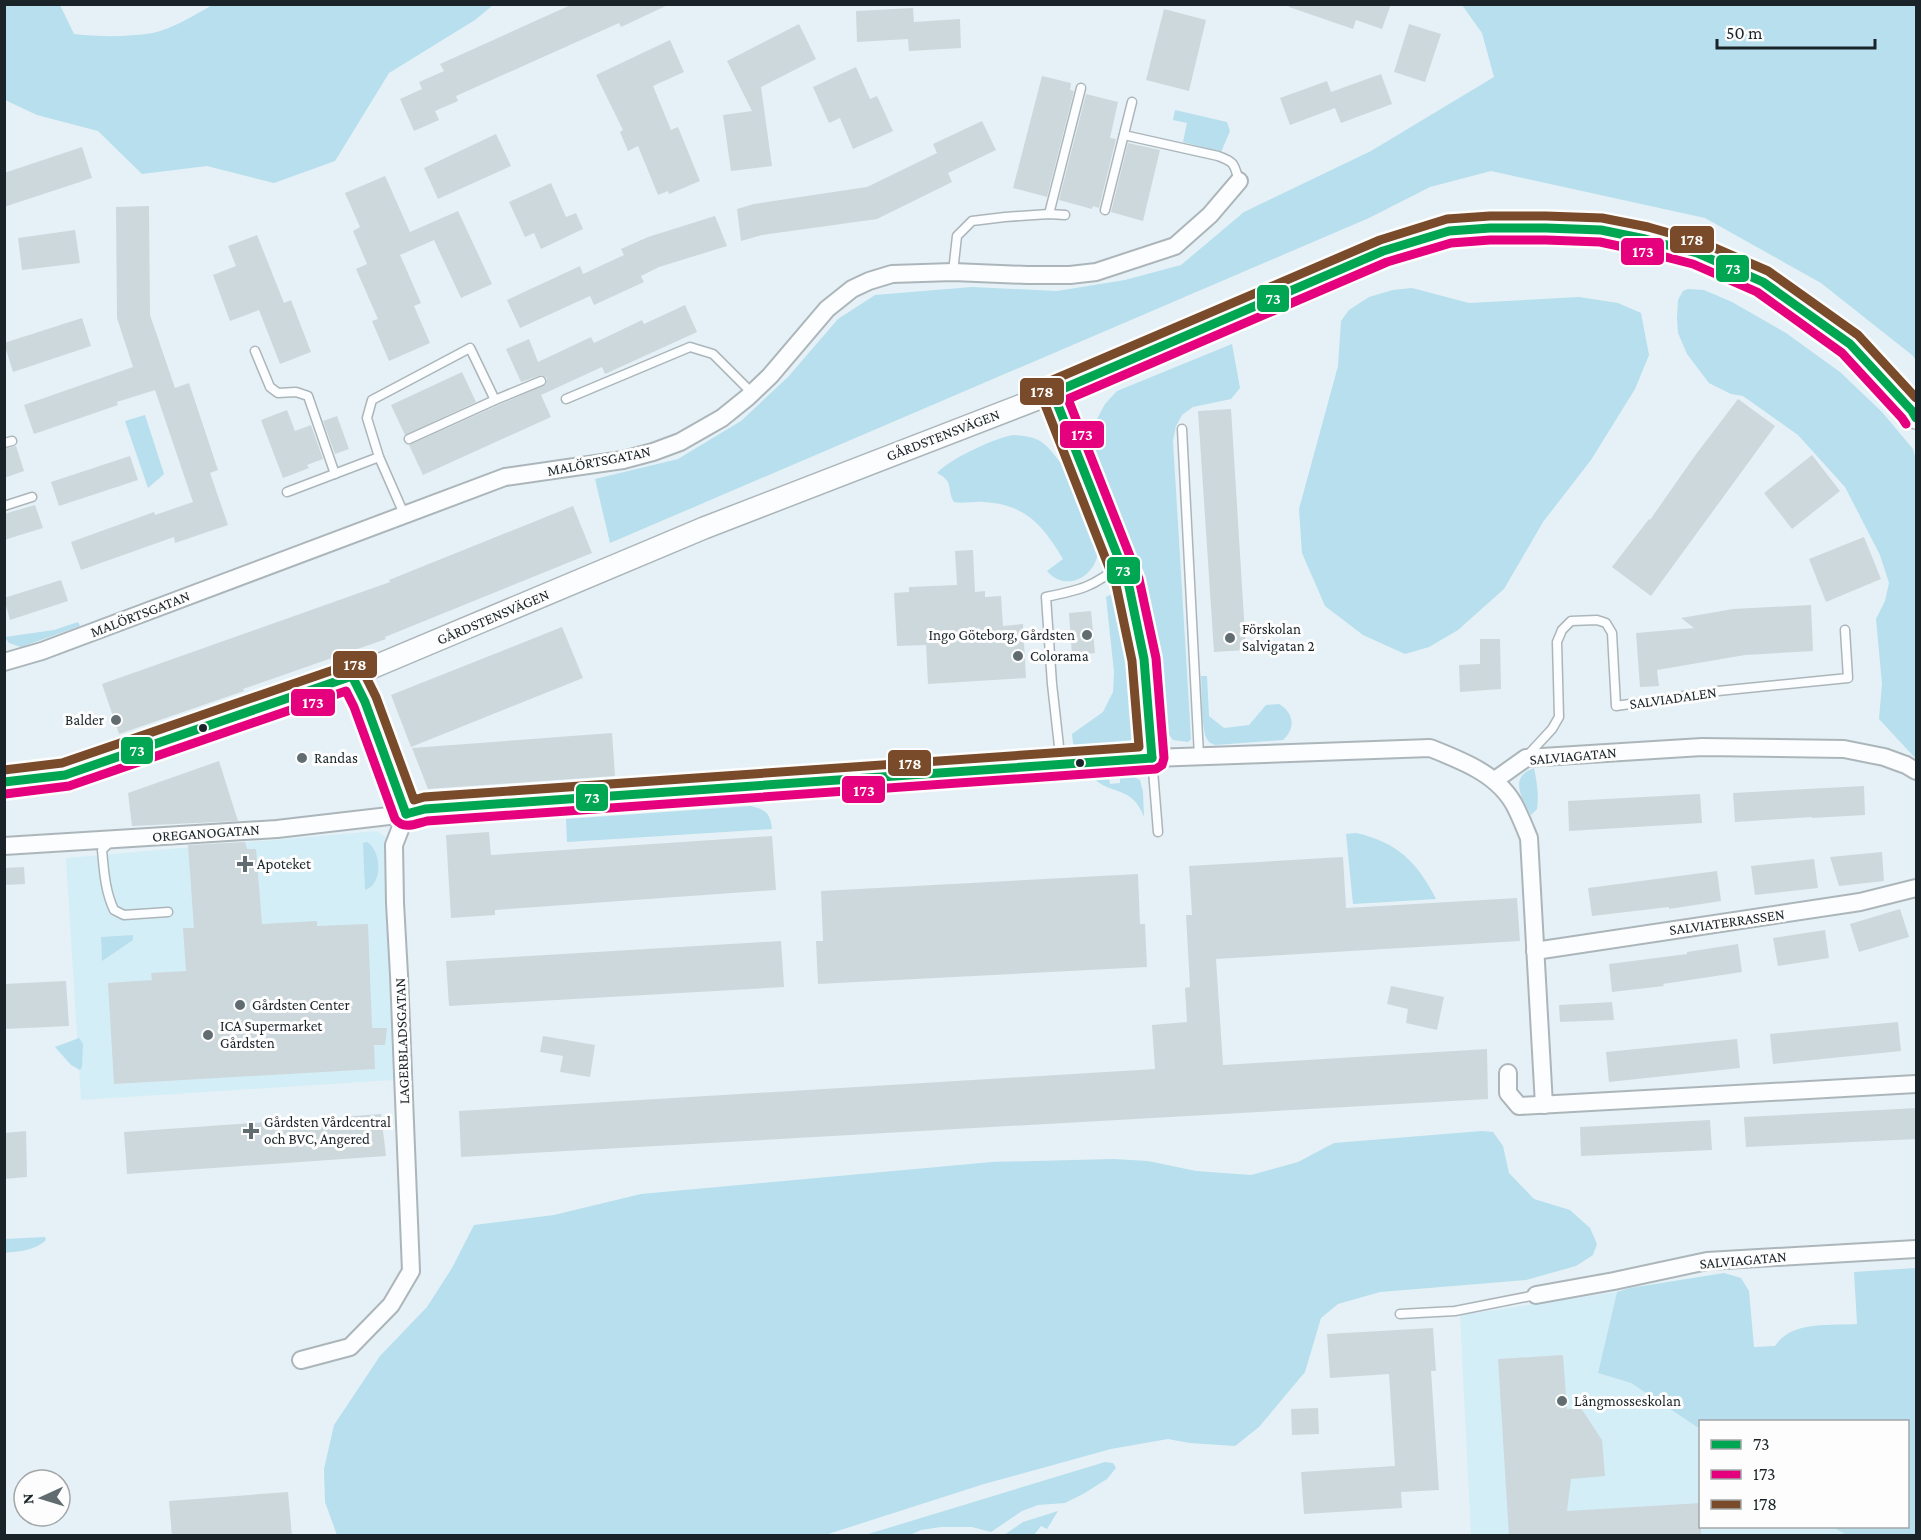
<svg xmlns="http://www.w3.org/2000/svg" width="1921" height="1540" font-family="'Crimson Pro',serif">
<style>
.built{fill:#d4eef7}
.green{fill:#b7dfed}
.building{fill:#cdd8dc}
.lines{fill:none;stroke-linecap:round;stroke-linejoin:round}
.service-casing{stroke:#acb6ba;stroke-width:11}
.minor-casing{stroke:#acb6ba;stroke-width:20}
.tertiary-casing{stroke:#acb6ba;stroke-width:24}
.service{stroke:#fbfdfe;stroke-width:8}
.minor{stroke:#fbfdfe;stroke-width:16}
.tertiary{stroke:#fbfdfe;stroke-width:21}
.bus-1-casing{stroke:#fdfdfd;stroke-width:14}
.bus-2-casing{stroke:#fdfdfd;stroke-width:14}
.bus-3-casing{stroke:#fdfdfd;stroke-width:14}
.bus-1{stroke:#00a651;stroke-width:9}
.bus-2{stroke:#e5007d;stroke-width:9}
.bus-3{stroke:#7a4b2a;stroke-width:9}
.poi-dot{fill:#616c70;stroke:#fdfdfd;stroke-width:2}
.bus-dot{fill:#1a2428;stroke:#fdfdfd;stroke-width:2}
.labels{text-anchor:middle;dominant-baseline:central;stroke-width:6;stroke-linejoin:round;paint-order:stroke}
.street-label{font-size:15px;fill:#1a2428;stroke:#fdfdfd}
.poi-label{font-size:15px;fill:#1a2428;stroke:#fdfdfd;text-anchor:start}
.line-badge{stroke:#fdfdfd;stroke-width:2}
.badge-label{font-size:16px;text-anchor:middle;font-weight:bold;fill:#fff}
</style>
<rect width="100%" height="100%" fill="#e5f1f6"/>
<g class="built">
<polygon points="377,831 390,840 408,1079 81,1100 66,858"/>
<polygon points="1617,1292 1598,1373 1631,1383 1700,1429 1700,1526 1832,1527 1847,1535 1471,1535 1460,1315"/>
</g>
<g class="green">
<path d="M5 4 60 5 74 34C100 37 127 37 153 33 172 29 195 15 212 5H493L475 20 389 73 335 161 274 183 207 166 142 174 98 131 37 115 5 100Z"/>
<polygon points="1462,5 1916,5 1916,360 1912,355 1821,283 1705,218 1491,171 1430,187 1369,218 610,543 595,479 678,459 741,421 788,377 838,319 875,295 972,287 1057,291 1125,280 1181,265 1244,212 1371,151 1494,77 1482,33"/>
<polygon points="1175,110 1227,122 1230,131 1221,152 1183,142 1187,123 1173,120"/>
<polygon points="1412,288 1469,303 1579,297 1618,303 1641,313 1649,355 1635,389 1591,460 1543,522 1504,589 1458,630 1429,647 1405,654 1363,635 1325,606 1302,553 1299,509 1338,366 1341,321 1349,310 1369,297 1393,290"/>
<polygon points="1688,289 1704,290 1732,302 1786,333 1840,372 1882,412 1913,449 1916,460 1916,759 1879,719 1882,684 1876,619 1885,601 1889,583 1880,555 1845,487 1798,435 1743,396 1731,394 1709,383 1687,354 1678,333 1677,318 1678,300 1683,291"/>
<polygon points="1232,344 1240,388 1231,399 1193,407 1182,415 1176,426 1173,441 1191,739 1188,742 1173,740 1162,725 1149,637 1131,560 1102,481 1095,456 1094,440 1097,419 1105,404 1117,391"/>
<polygon points="145,415 164,474 148,488 125,421"/>
<path d="M1013 435C1022 436 1031 436 1040 441 1063 456 1097 521 1098 549 1098 575 1067 594 1047 571L1063 559C1043 525 1025 504 983 502 973 501 963 504 954 502 946 489 955 482 937 473 950 459 994 438 1013 435Z"/>
<path d="M1112 594H1117C1127 607 1132 640 1134 656 1137 672 1145 711 1141 725 1132 751 1100 753 1077 750L1073 743 1072 734 1103 712 1113 692 1114 672 1106 597Z"/>
<polygon points="78,622 80,626 21,647 9,643 5,637 54,630"/>
<path d="M1201 676H1207L1209 716 1224 728 1249 725 1266 705 1279 704C1294 713 1296 728 1283 740L1215 745C1211 743 1209 743 1207 739 1201 731 1202 689 1201 676Z"/>
<path d="M1534 768C1537 782 1539 796 1537 809L1531 815C1522 798 1508 777 1534 768Z"/>
<path d="M1109 777 1110 784 1120 783V777H1134L1140 780 1143 792 1144 817C1132 785 1112 796 1093 778Z"/>
<path d="M751 806C766 810 770 813 772 829L567 842 566 819Z"/>
<path d="M1356 833C1397 842 1417 862 1436 899L1353 904 1346 834Z"/>
<path d="M367 842C381 850 384 884 365 890L363 843Z"/>
<polygon points="133,935 133,940 102,961 101,937"/>
<polygon points="79,1038 83,1044 82,1067 80,1070 71,1065 55,1047"/>
<polygon points="1482,1131 1493,1132 1503,1146 1509,1173 1534,1199 1570,1210 1590,1228 1597,1244 1593,1255 1576,1266 1526,1280 1380,1292 1338,1304 1321,1318 1305,1372 1259,1427 1235,1446 1190,1443 1168,1439 1111,1449 984,1484 825,1535 337,1535 325,1502 324,1469 334,1425 380,1356 427,1307 452,1268 474,1225 554,1215 641,1194 992,1162 1113,1159 1148,1161 1196,1171 1251,1175 1298,1162 1334,1143"/>
<path d="M45 1237 46 1240C34 1251 19 1251 5 1253V1239Z"/>
<path d="M1916 1268V1535H1847L1832 1527 1908 1526V1422H1700V1429L1631 1383 1598 1373 1617 1292 1630 1288 1724 1273 1741 1278 1749 1291 1754 1347 1775 1346C1792 1320 1830 1326 1857 1324L1854 1272Z"/>
<polygon points="1105,1462 1113,1463 1116,1468 1107,1479 1083,1494 1065,1503 1038,1505 1022,1511 991,1532 972,1527 941,1527 921,1530 910,1535 865,1535"/>
<polygon points="1058,1511 1047,1529 1041,1526 1034,1535 1004,1535 1023,1522"/>
</g>
<g class="building">
<polygon points="573,4 670,4 621,27 619,23 456,96 458,101 435,111 439,120 414,131 400,99 422,89 419,82 444,71 440,64"/>
<polygon points="1289,4 1391,4 1382,29 1356,20 1353,29 1289,7"/>
<polygon points="913,8 914,22 960,19 961,48 909,51 908,39 857,42 856,11"/>
<polygon points="1164,9 1206,20 1189,91 1146,80"/>
<polygon points="799,24 816,59 761,87 772,166 731,171 723,115 752,111 727,61"/>
<polygon points="1409,24 1441,34 1425,82 1394,72"/>
<polygon points="670,40 684,72 653,86 671,130 678,127 700,181 669,194 668,191 658,195 638,146 628,151 620,132 623,130 596,75"/>
<polygon points="856,67 870,99 877,96 893,131 853,149 840,118 829,123 813,87"/>
<polygon points="1381,74 1392,104 1341,123 1335,108 1290,125 1280,98 1327,81 1331,92"/>
<polygon points="1042,76 1071,83 1070,90 1074,91 1047,197 1013,188"/>
<polygon points="1086,94 1118,102 1110,138 1116,139 1099,208 1093,206 1092,209 1059,200"/>
<polygon points="982,121 996,150 948,173 952,182 877,219 762,235 741,241 737,209 754,204 867,187 937,153 933,144"/>
<polygon points="496,134 511,166 438,199 424,168"/>
<polygon points="1128,143 1160,150 1143,221 1111,212"/>
<polygon points="82,147 92,178 4,207 4,173"/>
<polygon points="385,176 410,232 458,211 492,284 461,298 434,240 400,255 421,303 414,306 430,343 389,361 372,321 378,319 356,269 367,264 353,231 360,227 345,193"/>
<polygon points="551,183 566,217 576,213 583,229 541,249 534,233 525,237 509,202"/>
<polygon points="149,206 150,315 175,388 189,383 218,470 210,473 228,525 175,543 174,537 81,570 71,542 154,512 155,515 193,502 155,390 117,402 118,405 34,434 24,405 133,367 117,318 116,207"/>
<polygon points="715,216 727,246 659,267 641,276 644,282 594,305 590,296 520,328 507,300 580,266 583,274 624,255 621,249 648,237"/>
<polygon points="75,230 80,263 22,270 18,238"/>
<polygon points="257,235 284,303 291,300 311,352 280,364 259,310 230,321 213,275 236,266 228,246"/>
<polygon points="685,305 697,332 605,374 602,367 541,395 551,417 423,475 409,445 546,384 547,378 541,375 521,382 506,349 529,339 538,362 591,337 594,343 642,320 644,324"/>
<polygon points="82,318 91,346 13,372 4,343"/>
<polygon points="462,372 476,402 405,435 391,405"/>
<polygon points="1738,399 1775,426 1651,596 1612,567 1649,519 1650,520 1694,457"/>
<polygon points="1231,409 1246,650 1214,652 1198,411"/>
<polygon points="287,410 295,431 311,425 323,459 307,465 309,468 283,478 261,420"/>
<polygon points="337,416 349,449 335,454 323,421"/>
<polygon points="16,446 24,471 4,478 4,449"/>
<polygon points="1812,455 1840,491 1792,529 1764,493"/>
<polygon points="130,456 138,480 59,506 51,482"/>
<polygon points="35,505 43,528 4,540 4,514"/>
<polygon points="573,506 592,553 385,637 386,639 243,689 244,691 119,734 102,684 390,582 389,580"/>
<polygon points="1864,537 1881,579 1826,602 1809,559"/>
<polygon points="973,550 975,592 985,591 985,597 1001,596 1003,626 1023,624 1026,678 928,684 926,645 897,646 894,593 909,592 909,587 957,585 955,551"/>
<polygon points="61,580 68,601 10,620 4,598"/>
<polygon points="1811,605 1813,651 1745,655 1657,670 1659,686 1640,687 1636,633 1694,628 1681,618 1733,609"/>
<polygon points="1091,611 1095,653 1072,655 1069,613"/>
<polygon points="562,627 583,678 411,747 391,695"/>
<polygon points="1480,639 1500,639 1501,689 1460,692 1459,665 1480,664"/>
<polygon points="612,733 615,776 428,789 412,748"/>
<polygon points="219,761 238,821 132,826 128,793"/>
<polygon points="1864,786 1865,815 1812,818 1812,817 1735,822 1733,793"/>
<polygon points="1700,794 1702,823 1569,831 1568,801"/>
<polygon points="489,832 491,855 772,836 776,890 495,910 495,915 451,918 446,835"/>
<polygon points="245,842 247,849 256,849 262,924 317,921 317,926 368,924 372,1028 387,1028 385,1045 374,1045 375,1069 114,1084 108,983 152,980 151,973 186,971 183,928 194,928 188,845"/>
<polygon points="1882,852 1884,881 1839,886 1830,857"/>
<polygon points="1343,857 1346,908 1517,898 1520,941 1216,959 1223,1065 1487,1049 1488,1099 461,1157 459,1111 1155,1069 1152,1025 1187,1022 1185,988 1190,987 1186,915 1192,915 1189,866"/>
<polygon points="1814,859 1818,888 1755,895 1751,866"/>
<polygon points="24,867 25,884 4,885 4,868"/>
<polygon points="1717,871 1721,901 1669,909 1669,907 1592,916 1588,888"/>
<polygon points="1138,874 1140,924 1145,924 1147,967 818,984 816,941 823,941 821,891"/>
<polygon points="1900,909 1909,937 1859,952 1850,924"/>
<polygon points="1825,930 1829,958 1778,966 1773,938"/>
<polygon points="781,941 784,987 449,1006 446,961"/>
<polygon points="1738,944 1742,972 1663,984 1664,986 1612,992 1609,964 1687,954 1687,952"/>
<polygon points="66,981 69,1026 4,1029 4,984"/>
<polygon points="1391,986 1444,997 1437,1030 1406,1023 1408,1009 1387,1004"/>
<polygon points="1612,1002 1614,1020 1560,1022 1559,1005"/>
<polygon points="1898,1022 1901,1051 1773,1064 1770,1034"/>
<polygon points="543,1036 595,1045 590,1077 560,1072 563,1056 540,1052"/>
<polygon points="1737,1039 1740,1068 1609,1082 1606,1052"/>
<polygon points="1917,1108 1917,1139 1746,1147 1744,1117"/>
<polygon points="381,1114 386,1156 127,1174 124,1132"/>
<polygon points="1710,1120 1712,1150 1581,1156 1580,1127"/>
<polygon points="26,1131 27,1177 4,1179 4,1133"/>
<polygon points="1433,1328 1436,1371 1431,1371 1439,1490 1401,1492 1402,1508 1304,1514 1301,1472 1395,1466 1389,1374 1330,1378 1327,1334"/>
<polygon points="1563,1355 1567,1409 1581,1408 1602,1440 1605,1476 1571,1479 1567,1511 1701,1503 1701,1536 1509,1536 1498,1359"/>
<polygon points="1318,1408 1319,1434 1292,1435 1291,1409"/>
<polygon points="288,1492 292,1536 172,1536 169,1501"/>
</g>
<g class="lines">
<g class="service-casing">
<g id="service">
<path d="M1124 135 1218 156C1235 162 1234 164 1239 181"/>
<polyline points="1105,210 1132,102"/>
<polyline points="1049,214 1081,88"/>
<polyline points="953,272 957,236 972,221 1005,217 1049,214 1065,215"/>
<polyline points="255,351 270,387 278,393 296,392 308,396 335,474"/>
<polyline points="566,399 690,347 713,354 752,393"/>
<polyline points="495,400 541,381"/>
<polyline points="1182,429 1199,756"/>
<polyline points="4,443 12,441"/>
<polyline points="287,492 379,457"/>
<polyline points="4,506 32,497"/>
<polyline points="404,514 379,457 367,418 372,400 470,348 495,400 409,439"/>
<polyline points="1527,756 1552,729 1559,717 1557,642 1562,630 1571,621 1597,620 1606,623 1612,633 1616,706 1718,691 1848,678 1845,630"/>
<polyline points="1152,758 1158,832"/>
<path d="M1061 764 1052 684 1046 597C1080 590 1094 587 1121 564"/>
<path d="M110 842 102 850C104 871 105 891 114 910L124 915 168 912"/>
<polyline points="1400,1314 1455,1311 1536,1295"/>
</g>
</g>
<g class="minor-casing">
<g id="minor">
<polyline points="1053,393 1128,582 1144,659 1152,758"/>
<polyline points="4,662 42,651 505,477 623,460 653,452 680,442 722,418 748,397 770,376 827,309 852,289 869,281 892,274 953,272 1027,275 1070,275 1096,272 1175,246 1210,215 1239,181"/>
<polyline points="1495,780 1526,758 1702,747 1844,749 1884,757 1906,765 1916,771"/>
<path d="M4 846 277 829 406 814 425 809 1152 758 1430 748C1463 761 1500 775 1516 808 1521 818 1525 828 1529 838L1544 1105"/>
<polyline points="1535,951 1860,902 1916,888"/>
<polyline points="1508,1073 1508,1093 1519,1106 1916,1084"/>
<polyline points="1536,1295 1614,1281 1707,1261 1916,1249"/>
<polyline points="301,1360 350,1347 391,1305 411,1271 399,975 395,903 394,845 406,814 365,702 352,676"/>
</g>
</g>
<g class="tertiary-casing">
<polyline id="tertiary" points="4,782 65,775 130,754 352,676 704,528 1053,393 1383,251 1449,231 1490,228 1546,228 1601,230 1645,239 1697,253 1763,282 1850,344 1912,411 1916,418"/>
</g>
<use href="#service" class="service"/>
<use href="#minor" class="minor"/>
<use href="#tertiary" class="tertiary"/>
<g class="bus-1-casing">
<g id="bus-1">
<polyline points="1053,393 1383,251 1449,231 1490,228 1546,228 1601,230 1645,239 1697,253 1763,282 1850,344 1912,411 1916,418"/>
<polyline points="1053,393 1128,582 1144,659 1152,758"/>
<polyline points="352,676 365,702 406,814"/>
<polyline points="4,782 65,775 352,676"/>
<polyline points="406,814 425,809 1152,758"/>
</g>
</g>
<g class="bus-2-casing">
<path id="bus-2" d="M5 794 69 786 346 691 354 707 395 819C404 830 415 824 427 821L1156 769 1162 765 1164 758 1156 658 1139 579 1068 399 1387 262 1451 243 1490 240H1546L1600 242 1642 251 1693 264 1757 292 1842 353 1902 418 1906 424"/>
</g>
<g class="bus-3-casing">
<polyline id="bus-3" points="4,770 62,763 351,664 357,665 362,669 376,697 414,800 424,797 1139,747 1132,661 1116,585 1042,397 1042,387 1048,382 1380,240 1447,219 1490,216 1546,216 1602,218 1648,227 1701,242 1768,271 1858,335 1916,398"/>
</g>
<use href="#bus-1" class="bus-1"/>
<use href="#bus-2" class="bus-2"/>
<use href="#bus-3" class="bus-3"/>
</g>
<g class="poi-dot">
<circle cx="1087" cy="635" r="6"/>
<circle cx="1230" cy="638" r="6"/>
<circle cx="1018" cy="656" r="6"/>
<circle cx="116" cy="720" r="6"/>
<circle cx="302" cy="758" r="6"/>
<path d="M242 855h6v6h6v6h-6v6h-6v-6h-6v-6h6z"/>
<circle cx="240" cy="1005" r="6"/>
<circle cx="208" cy="1035" r="6"/>
<path d="M248 1122h6v6h6v6h-6v6h-6v-6h-6v-6h6z"/>
<circle cx="1562" cy="1401" r="6"/>
</g>
<g class="bus-dot">
<circle cx="203" cy="728" r="5"/>
<circle cx="1080" cy="763" r="5"/>
</g>
<g class="labels">
<g class="street-label">
<text transform="translate(943 435) rotate(-21)">GÅRDSTENSVÄGEN</text>
<text transform="translate(599 461) rotate(-11)">MALÖRTSGATAN</text>
<text transform="translate(140 614) rotate(-21)">MALÖRTSGATAN</text>
<text transform="translate(493 617) rotate(-23)">GÅRDSTENSVÄGEN</text>
<text transform="translate(1673 698) rotate(-8)">SALVIADALEN</text>
<text transform="translate(1573 756) rotate(-5)">SALVIAGATAN</text>
<text transform="translate(206 833) rotate(-4)">OREGANOGATAN</text>
<text transform="translate(1727 922) rotate(-8)">SALVIATERRASSEN</text>
<text transform="translate(402 1041) rotate(-92)">LAGERBLADSGATAN</text>
<text transform="translate(1743 1260) rotate(-5)">SALVIAGATAN</text>
</g>
<g class="poi-label">
<text x="1242" y="629">Förskolan<tspan x="1242" dy="17">Salvigatan 2</tspan></text>
<text x="1075" y="635" text-anchor="end">Ingo Göteborg, Gårdsten</text>
<text x="1030" y="656">Colorama</text>
<text x="104" y="720" text-anchor="end">Balder</text>
<text x="314" y="758">Randas</text>
<text x="257" y="864">Apoteket</text>
<text x="252" y="1005">Gårdsten Center</text>
<text x="220" y="1026">ICA Supermarket<tspan x="220" dy="17">Gårdsten</tspan></text>
<text x="264" y="1122">Gårdsten Vårdcentral<tspan x="264" dy="17">och BVC, Angered</tspan></text>
<text x="1574" y="1401">Långmosseskolan</text>
</g>
</g>
<g class="line-badge">
<rect x="1669" y="225" width="46" height="29" rx="6" fill="#7a4b2a"/>
<rect x="1620" y="237" width="45" height="29" rx="6" fill="#e5007d"/>
<rect x="1715" y="254" width="35" height="29" rx="6" fill="#00a651"/>
<rect x="1256" y="284" width="34" height="29" rx="6" fill="#00a651"/>
<rect x="1019" y="377" width="46" height="29" rx="6" fill="#7a4b2a"/>
<rect x="1059" y="420" width="46" height="29" rx="6" fill="#e5007d"/>
<rect x="1106" y="556" width="35" height="29" rx="6" fill="#00a651"/>
<rect x="332" y="650" width="46" height="29" rx="6" fill="#7a4b2a"/>
<rect x="290" y="688" width="46" height="29" rx="6" fill="#e5007d"/>
<rect x="120" y="736" width="34" height="29" rx="6" fill="#00a651"/>
<rect x="887" y="749" width="45" height="28" rx="6" fill="#7a4b2a"/>
<rect x="841" y="775" width="45" height="29" rx="6" fill="#e5007d"/>
<rect x="575" y="783" width="34" height="29" rx="6" fill="#00a651"/>
</g>
<g class="badge-label">
<text x="1692" y="245">178</text>
<text x="1643" y="257">173</text>
<text x="1733" y="274">73</text>
<text x="1273" y="304">73</text>
<text x="1042" y="397">178</text>
<text x="1082" y="440">173</text>
<text x="1123" y="576">73</text>
<text x="355" y="670">178</text>
<text x="313" y="708">173</text>
<text x="137" y="756">73</text>
<text x="910" y="769">178</text>
<text x="864" y="796">173</text>
<text x="592" y="803">73</text>
</g>
<rect width="1921" height="1540" fill="none" stroke="#1a2428" stroke-width="12"/>
<rect x="1699" y="1420" width="210" height="108" fill="#fdfdfd" stroke="#a2a6a8" stroke-width="1.5"/>
<rect x="1711" y="1440" width="30" height="9" fill="#00a651" stroke="#a2a6a8" stroke-width="1.5"/>
<text x="1753" y="1450" font-size="18" fill="#1a2428">73</text>
<rect x="1711" y="1470" width="30" height="9" fill="#e5007d" stroke="#a2a6a8" stroke-width="1.5"/>
<text x="1753" y="1480" font-size="18" fill="#1a2428">173</text>
<rect x="1711" y="1500" width="30" height="9" fill="#7a4b2a" stroke="#a2a6a8" stroke-width="1.5"/>
<text x="1753" y="1510" font-size="18" fill="#1a2428">178</text>
<g transform="translate(42 1498) rotate(266)"><circle r="28" fill="#fdfdfd" stroke="#a2a6a8" stroke-width="1.5"/>
<path d="M0-4.5L10 22L0 15L-10 22Z" fill="#616c70"/>
<text y="-9" font-size="16" font-weight="bold" text-anchor="middle" fill="#1a2428">N</text>
</g>
<path d="M1717 39v9h158v-9" fill="none" stroke="#1a2428" stroke-width="3"/>
<text x="1726" y="39" font-size="18" fill="#1a2428" stroke="#fdfdfd" stroke-width="4.5" paint-order="stroke">50 m</text>
</svg>
